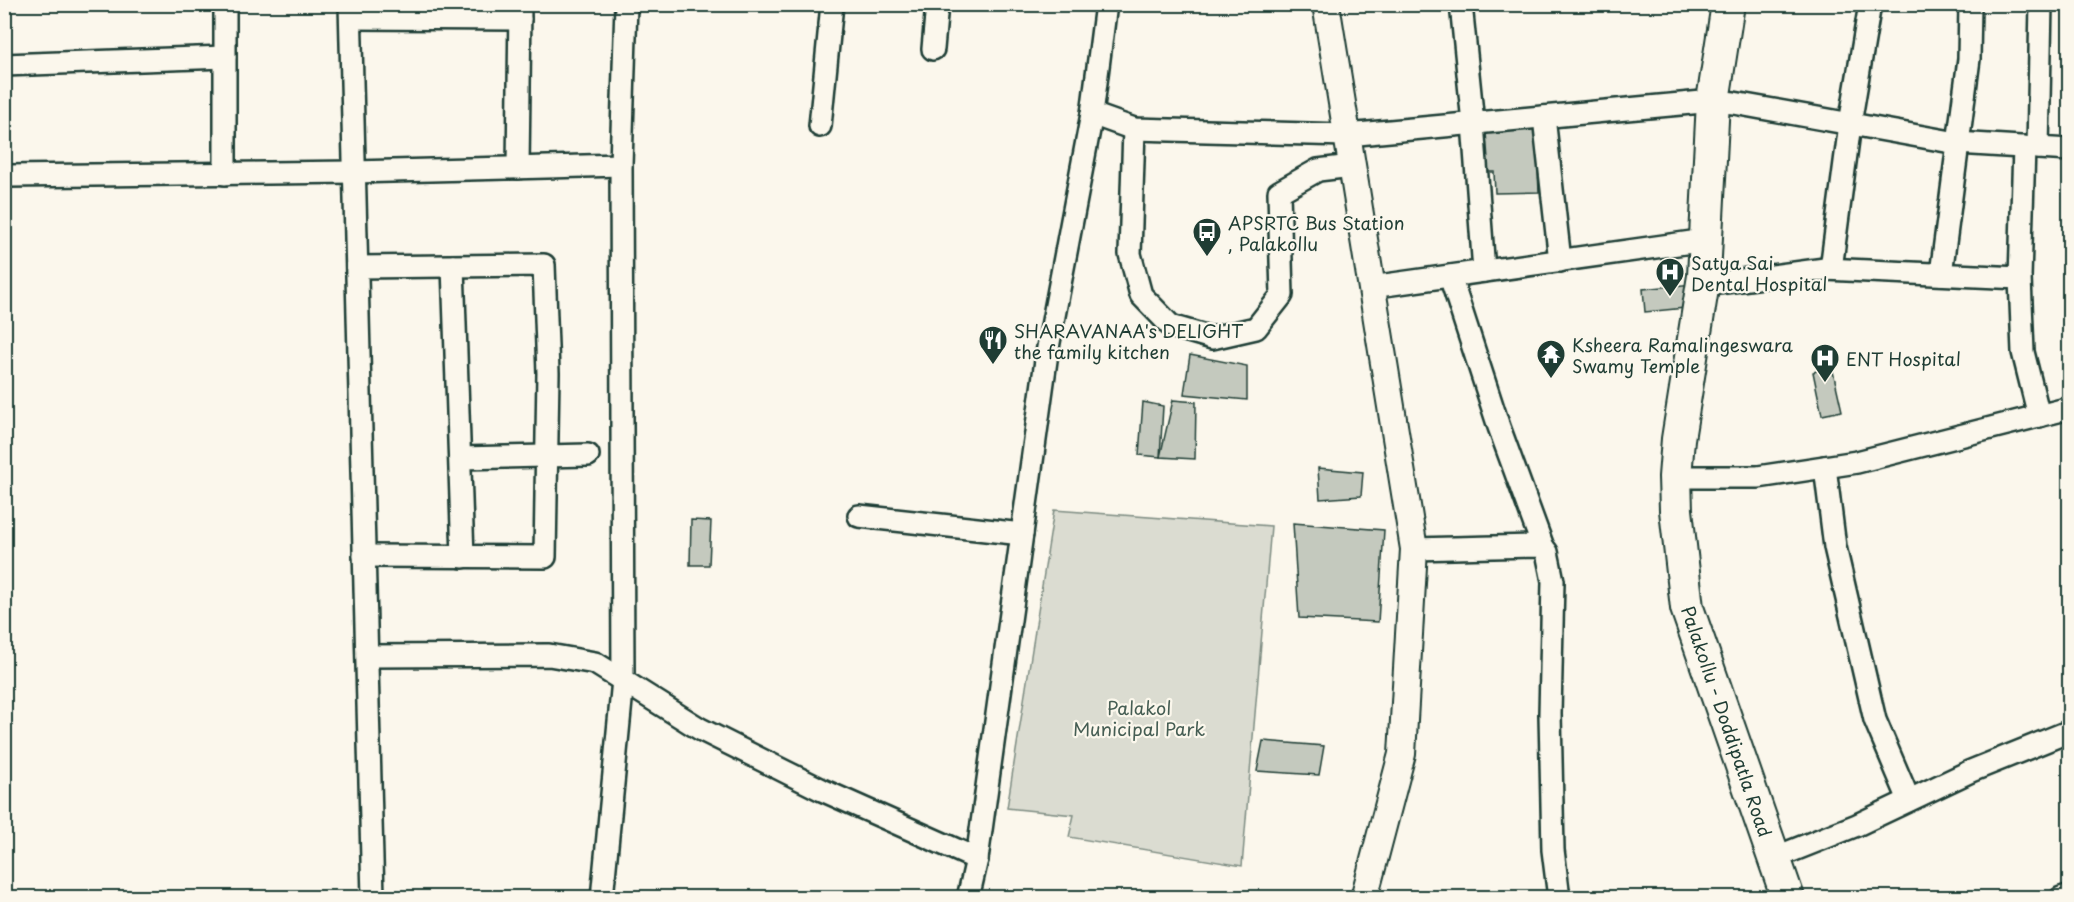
<svg xmlns="http://www.w3.org/2000/svg" width="2074" height="902" font-family="'Playpen Sans',sans-serif">
<style>
.green{fill:#dbdcd1;stroke:#7d8c82;stroke-width:1.5}
.building{fill:#c4c9be;stroke:#1f3d34;stroke-width:1.5}
.lines{fill:none;stroke-linecap:round;stroke-linejoin:round}
.minor-casing{stroke:#1f3d34;stroke-width:26}
.tertiary-casing{stroke:#1f3d34;stroke-width:30}
.primary-casing{stroke:#1f3d34;stroke-width:36}
.minor{stroke:#fbf7ec;stroke-width:21}
.tertiary{stroke:#fbf7ec;stroke-width:26}
.primary{stroke:#fbf7ec;stroke-width:32}
.labels{text-anchor:middle;dominant-baseline:central;stroke-width:4.5;stroke-linejoin:round;paint-order:stroke}
.poi-label{font-size:18px;fill:#1f3d34;stroke:#fbf7ec;text-anchor:start}
.park-label{font-size:18px;fill:#455d53;stroke:#fbf7ec}
.street-label{font-size:18px;fill:#1f3d34;stroke:#fbf7ec}
</style>
<rect width="100%" height="100%" fill="#fbf7ec"/>
<filter id="ink" filterUnits="userSpaceOnUse"><feTurbulence type="fractalNoise" baseFrequency=".0167" numOctaves="2"/><feDisplacementMap in="SourceGraphic" scale="12" xChannelSelector="R" yChannelSelector="G"/><feConvolveMatrix kernelMatrix="1 2 1 2 8 2 1 2 1" color-interpolation-filters="sRGB"/></filter>
<g filter="url(#ink)">
<polygon class="green" points="1054,510 1271,526 1242,866 1069,837 1074,815 1007,808"/>
<g class="building">
<polygon points="1536,127 1539,192 1495,193 1494,172 1484,172 1482,129"/>
<polygon points="1693,284 1695,307 1645,312 1643,289"/>
<polygon points="1190,355 1247,366 1247,400 1184,394"/>
<polygon points="1832,367 1842,411 1822,415 1813,372"/>
<polygon points="1173,400 1196,402 1195,459 1160,457"/>
<polygon points="1143,402 1163,406 1160,457 1139,455"/>
<polygon points="1318,468 1363,472 1361,496 1320,499"/>
<polygon points="691,520 711,521 709,565 690,565"/>
<polygon points="1293,523 1384,530 1378,622 1299,618"/>
<polygon points="1263,741 1324,746 1319,775 1257,771"/>
</g>
<g class="lines">
<g class="minor-casing">
<g id="minor">
<polyline points="225,4 225,174"/>
<polyline points="350,4 373,898"/>
<polyline points="1461,4 1473,123 1484,271"/>
<polyline points="351,18 520,19"/>
<polyline points="933,49 937,4"/>
<polyline points="4,65 225,57"/>
<polyline points="1092,114 1134,129 1347,135 1713,101 1734,103 1957,143 2070,150"/>
<polyline points="1544,117 1560,261"/>
<polyline points="820,126 832,4"/>
<polyline points="1134,129 1130,254 1141,295 1171,326 1212,338 1256,328 1282,295 1279,192 1318,170 1352,166"/>
<polyline points="2024,147 2020,278 2023,352 2039,416"/>
<polyline points="2038,148 2041,4"/>
<polyline points="518,168 520,5"/>
<polyline points="8,176 354,172 621,165"/>
<polyline points="453,266 463,557"/>
<polyline points="357,267 544,265 548,373 545,557 364,556"/>
<polyline points="1831,269 1850,124 1870,4"/>
<polyline points="1941,274 1969,59 1970,4"/>
<polyline points="1450,276 1499,427 1543,547"/>
<polyline points="1703,285 1825,269 2020,278"/>
<polyline points="1371,287 1706,240"/>
<polyline points="460,458 588,455"/>
<polyline points="1825,467 1835,547 1875,720 1909,800"/>
<polyline points="1675,477 1758,477 1857,462 2070,408"/>
<polyline points="859,516 1022,534"/>
<polyline points="1414,549 1538,546 1543,547 1547,552 1553,581 1550,714 1553,850 1559,898"/>
<polyline points="367,656 549,655 595,663 700,729 822,790 977,859"/>
<polyline points="1774,858 1857,825 1971,771 2070,731"/>
<polyline points="602,898 623,680 621,165 626,4"/>
<polyline points="968,898 977,859 1047,353 1092,114 1106,4"/>
<polyline points="2061,898 2070,895"/>
</g>
</g>
<g class="tertiary-casing">
<polyline id="tertiary" points="1326,4 1414,549 1402,754 1364,898"/>
</g>
<g class="primary-casing">
<polyline id="primary" points="1728,4 1713,101 1704,276 1678,439 1675,477 1676,510 1687,608 1788,898"/>
</g>
<use href="#minor" class="minor"/>
<use href="#tertiary" class="tertiary"/>
<use href="#primary" class="primary"/>
</g>
</g>
<defs>
<g id="bus-pin" transform="scale(1.5)"><path d="M0 17L-7.5 6A9.5 9.5 0 1 1 7.5 6Z" fill="#1f3d34" stroke="#fbf7ec"/><path d="M-5-6H5V4H4V6H2V4H-2V6H-4V4H-5ZM-3.5-4V0h7V-4ZM-3.5 1.2v1.5H-2V1.2ZM2 1.2v1.5H3.5V1.2Z" fill="#fff"/></g>
<g id="hospital-pin" transform="scale(1.5)"><path d="M0 17L-7.5 6A9.5 9.5 0 1 1 7.5 6Z" fill="#1f3d34" stroke="#fbf7ec"/><path d="M-5-5h3v3.5h4V-5h3V5h-3V1.5h-4V5h-3Z" fill="#fff"/></g>
<g id="restaurant-pin" transform="scale(1.5)"><path d="M0 17L-7.5 6A9.5 9.5 0 1 1 7.5 6Z" fill="#1f3d34" stroke="#fbf7ec"/><path d="M-5-6h1v4h1v-4h1v4h1v-4h1v5L-1.5 .5V6h-2V.5L-5-1ZM5-6V6H3V1.5H1.5Q1.5-4 5-6Z" fill="#fff"/></g>
<g id="temple-pin" transform="scale(1.5)"><path d="M0 17L-7.5 6A9.5 9.5 0 1 1 7.5 6Z" fill="#1f3d34" stroke="#fbf7ec"/><path d="M0-6L5-2H3V0L6.5 2.5H4V6H1.5V3h-3V6H-4V2.5H-6.5L-3 0V-2H-5Z" fill="#fff"/></g>
</defs>
<g fill-rule="evenodd">
<use href="#bus-pin" x="1207" y="232"/>
<use href="#hospital-pin" x="1670" y="272"/>
<use href="#restaurant-pin" x="993" y="340"/>
<use href="#temple-pin" x="1551" y="354"/>
<use href="#hospital-pin" x="1825" y="358"/>
</g>
<g class="labels">
<g class="poi-label">
<text x="1228" y="222">APSRTC Bus Station<tspan x="1228" dy="21">, Palakollu</tspan></text>
<text x="1691" y="262">Satya Sai<tspan x="1691" dy="21">Dental Hospital</tspan></text>
<text x="1014" y="330">SHARAVANAA's DELIGHT<tspan x="1014" dy="21">the family kitchen</tspan></text>
<text x="1572" y="344">Ksheera Ramalingeswara<tspan x="1572" dy="21">Swamy Temple</tspan></text>
<text x="1846" y="358">ENT Hospital</text>
</g>
<g class="park-label">
<text x="1139" y="707">Palakol<tspan x="1139" dy="21">Municipal Park</tspan></text>
</g>
<g class="street-label">
<text transform="translate(1727 721) rotate(71)">Palakollu - Doddipatla Road</text>
</g>
</g>
<rect width="2074" height="902" fill="none" stroke="#fbf7ec" stroke-width="24"/>
<rect x="12" y="12" width="2050" height="878" fill="none" stroke="#1f3d34" stroke-width="2" filter="url(#ink)"/>
</svg>
